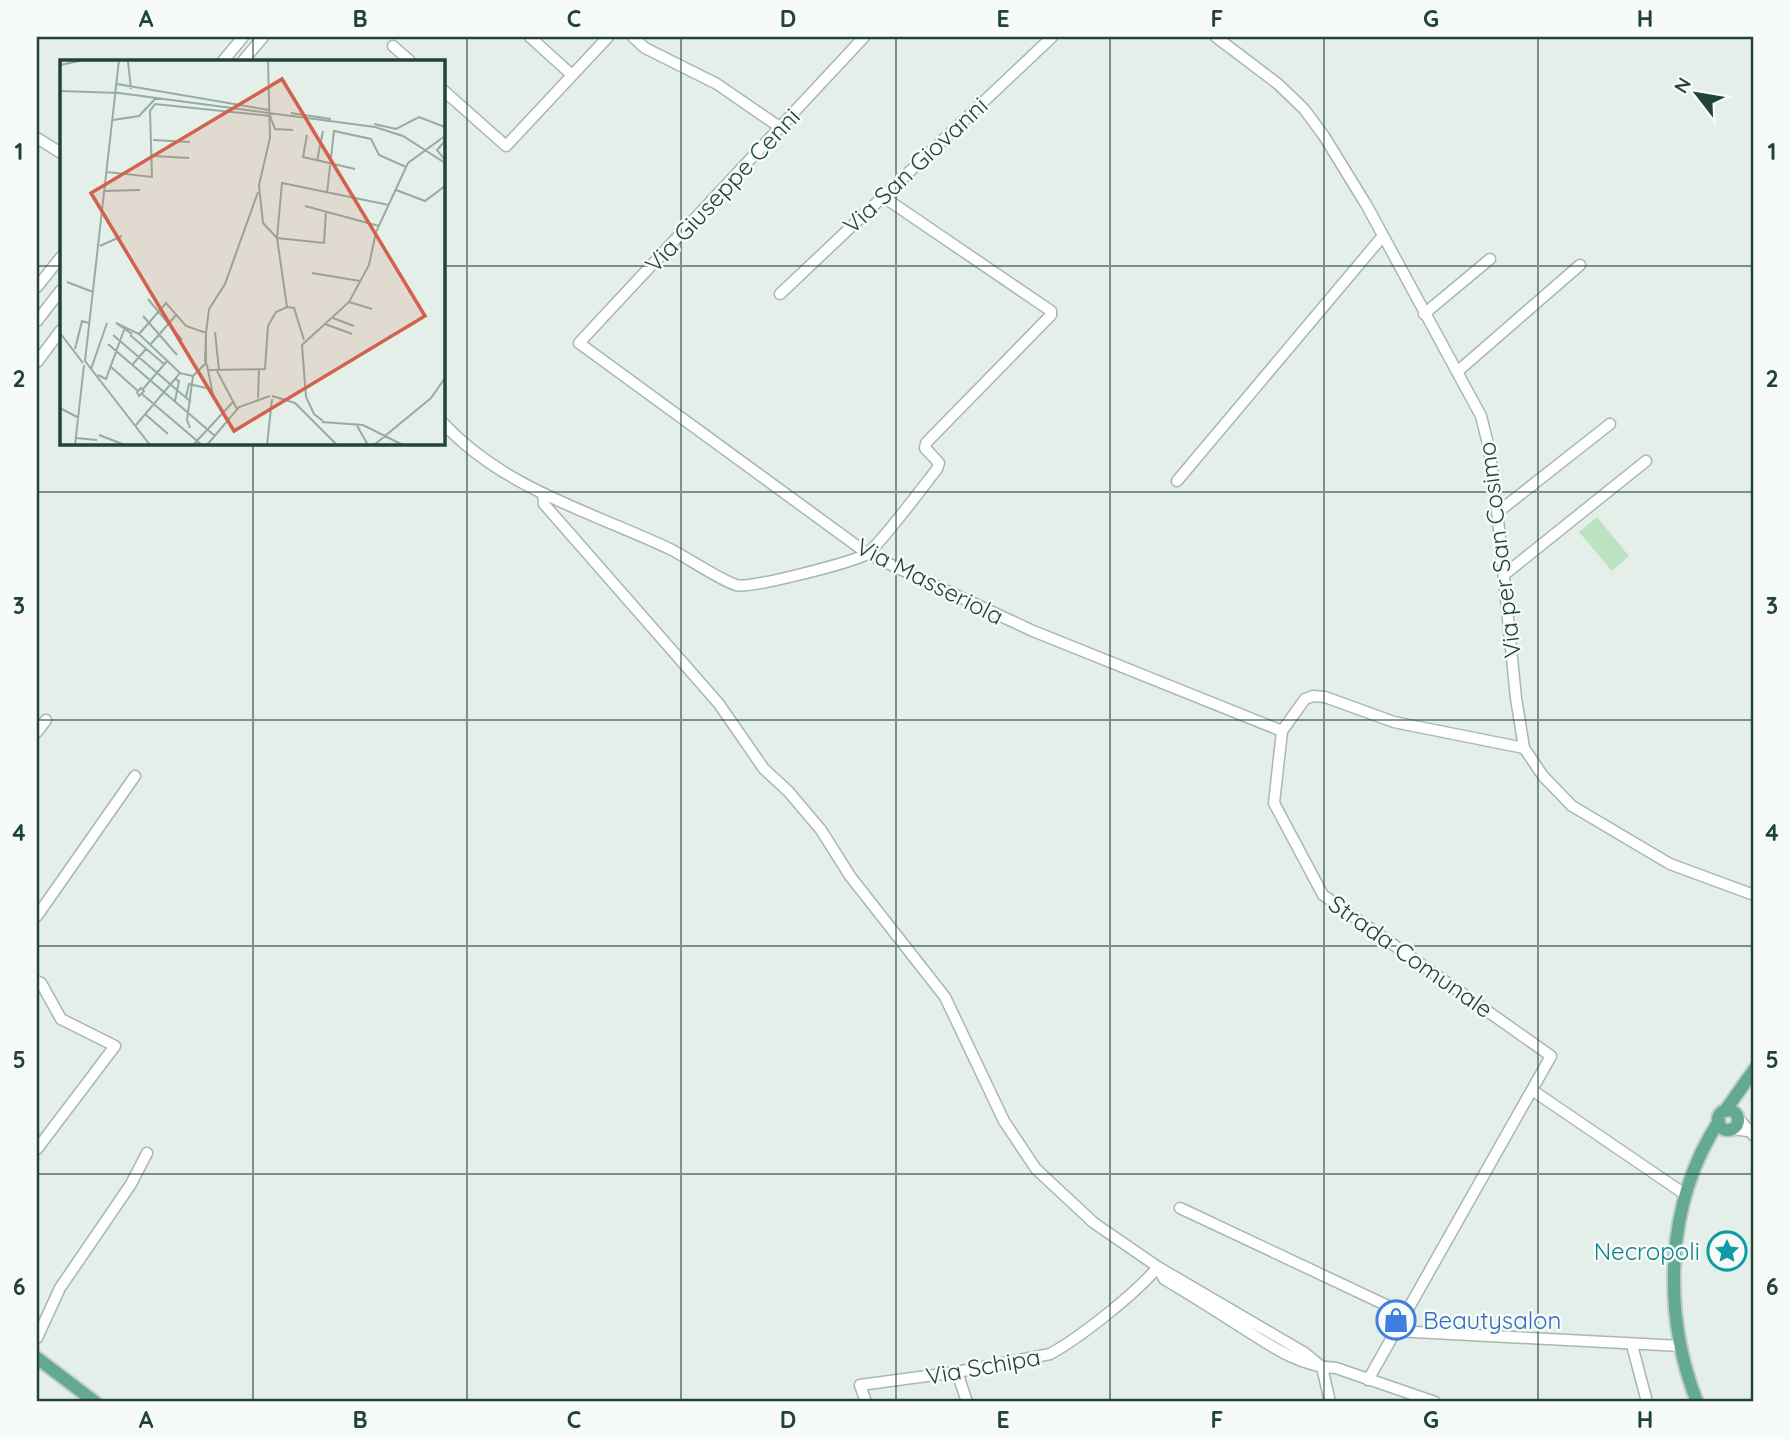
<svg xmlns="http://www.w3.org/2000/svg" width="1791" height="1439" font-family="Quicksand,sans-serif">
<style>
.green{fill:#bbe3c1}
.lines{fill:none;stroke-linecap:round;stroke-linejoin:round}
.minor-casing{stroke:#a6b8b0;stroke-width:13}
.major-casing{stroke:#c1cbc7;stroke-width:16}
.minor{stroke:#fff;stroke-width:10}
.major{stroke:#64aa90;stroke-width:12}
.grid{fill:none;stroke:#214436;stroke-width:2;stroke-opacity:0.55}
.labels{text-anchor:middle;dominant-baseline:central;stroke-width:5;stroke-linejoin:round;paint-order:stroke}
.street-label{font-size:24px;fill:#214436;stroke:#f6fbf8}
.culture-label{font-size:24px;fill:#0d838f;stroke:#f6fbf8;text-anchor:end}
.shop-label{font-size:24px;fill:#366cbe;stroke:#f6fbf8;text-anchor:start}
.inset-road{fill:none;stroke:#96aba1;stroke-width:2}
.view{fill:#d3624d;fill-opacity:0.15;stroke:#d3624d;stroke-width:3.5}
.inset-edge{fill:none;stroke:#214436;stroke-width:3.5}
.neatline{fill:none;stroke:#214436;stroke-width:2.5}
.grid-label{font-size:23px;text-anchor:middle;font-weight:bold;fill:#214436}
</style>
<rect width="100%" height="100%" fill="#e4efe9"/>
<polygon class="green" points="1597,517 1629,556 1612,571 1579,532"/>
<g class="lines">
<g class="minor-casing">
<g id="minor">
<polyline points="530,37 572,75"/>
<polyline points="633,37 645,48 717,84 781,128"/>
<polyline points="864,37 579,343 868,554 1033,631 1282,731"/>
<polyline points="1216,37 1278,84 1304,109 1324,136 1367,206 1481,416 1489,448 1495,490 1516,698 1524,748 1543,776 1572,806 1670,864 1754,895"/>
<polyline points="393,46 410,61"/>
<polyline points="223,61 243,37"/>
<polyline points="243,61 263,37"/>
<polyline points="443,90 506,146 608,37"/>
<polyline points="37,138 61,153"/>
<polyline points="37,287 61,257"/>
<polyline points="780,294 1052,37"/>
<polyline points="1424,314 1490,259"/>
<polyline points="37,321 61,290"/>
<polyline points="37,362 61,330"/>
<polyline points="1458,371 1580,265"/>
<path d="M443 423C504 489 592 512 670 549 690 559 716 578 736 585 751 589 848 563 865 555 876 550 925 484 937 469L939 463 925 448 926 443 1051 315V311L882 196"/>
<polyline points="1177,481 1382,237"/>
<path d="M543 494 544 504 719 704 764 769 788 791 821 830 850 876 945 997 1004 1121 1036 1169 1094 1223 1158 1267C1135 1294 1081 1337 1050 1354L957 1372 860 1385 866 1402"/>
<polyline points="1498,512 1610,424"/>
<polyline points="1505,574 1646,461"/>
<polyline points="37,732 46,720"/>
<polyline points="37,916 135,776"/>
<polyline points="37,981 41,983 61,1019 115,1046 37,1149"/>
<polyline points="1532,1090 1686,1195"/>
<polyline points="1738,1118 1754,1136"/>
<polyline points="1732,1129 1748,1131"/>
<polyline points="1180,1208 1405,1314"/>
<polyline points="1395,1331 1681,1346"/>
<polyline points="37,1338 60,1288 131,1184 147,1153"/>
<polyline points="1632,1345 1647,1402"/>
<polyline points="957,1372 967,1402"/>
<polyline points="1368,1380 1551,1056 1323,895 1274,803 1282,731 1305,699 1313,696 1325,697 1394,722 1524,748"/>
<path d="M1330 1402 1322 1367 1305 1353 1158 1267 1164 1279C1189 1294 1213 1309 1238 1325 1268 1344 1299 1367 1336 1368L1435 1402"/>
</g>
</g>
<g class="major-casing">
<g id="major">
<circle cx="1728" cy="1120" r="10"/>
<polyline points="1725,1111 1754,1070"/>
<polyline points="37,1358 95,1402"/>
<path d="M1697 1402C1662 1312 1665 1204 1719 1121"/>
</g>
</g>
<use href="#minor" class="minor"/>
<use href="#major" class="major"/>
</g>
<path class="grid" d="M253 37V61M467 37V1402M681 37V1402M896 37V1402M1110 37V1402M1324 37V1402M1538 37V1402M37 266H61M443 266H1754M253 443V1402M37 492H1754M37 720H1754M37 946H1754M37 1174H1754"/>
<defs>
<g id="sight-ring" transform="scale(2.0125)"><circle r="9.5" fill="#f6fbf8" stroke="#0f9aa8" stroke-width="1.5"/><path d="M0-6L1.8-2.2L6-1.7L2.9 1.2L3.7 5.4L0 3.3L-3.7 5.4L-2.9 1.2L-6-1.7L-1.8-2.2Z" fill="#0f9aa8"/></g>
<g id="shop-ring" transform="scale(2.0125)"><circle r="9.5" fill="#f6fbf8" stroke="#3f7fe0" stroke-width="1.5"/><path d="M-5-2.5h2.3a2.7 3.5 0 0 1 5.4 0H5L5.5 6h-11ZM-1.5-2.5h3a1.5 2.3 0 0 0-3 0Z" fill="#3f7fe0"/></g>
</defs>
<g fill-rule="evenodd">
<use href="#sight-ring" x="1727" y="1251"/>
<use href="#shop-ring" x="1396" y="1320"/>
</g>
<g class="labels">
<g class="street-label">
<text transform="translate(915 165) rotate(-43)">Via San Giovanni</text>
<text transform="translate(722 190) rotate(-47)">Via Giuseppe Cenni</text>
<text transform="translate(1499 550) rotate(-97)">Via per San Cosimo</text>
<text transform="translate(930 581) rotate(27)">Via Masseriola</text>
<text transform="translate(1411 956) rotate(35)">Strada Comunale</text>
<text transform="translate(983 1366) rotate(-10)">Via Schipa</text>
</g>
<g class="culture-label">
<text x="1700" y="1251">Necropoli</text>
</g>
<g class="shop-label">
<text x="1423" y="1320">Beautysalon</text>
</g>
</g>
<g transform="translate(60 60)">
<rect width="385" height="385" fill="#e4efe9"/>
<path class="inset-road" d="M59 0 25 301 90 385M208 0 210 78 199 125 203 163 217 178 264 183 266 151M68 2 71 29M0 5 24 0M57 24 209 50M0 31 59 33 315 67 343 76 385 103M231 53 271 59M53 60 79 56 96 38M314 64 336 69 359 57 385 67M247 75 243 97 295 109M93 80 130 82M385 81 377 90 385 100M94 96 129 98M257 101 263 71M47 112 92 117 90 51 95 44 210 56 215 69 233 70M336 130 365 141 385 126M44 131 80 130M267 133 274 71 311 79 319 95 346 107M245 146 319 166M40 186 62 176M252 213 300 221M7 222 33 232M88 239 122 280M289 242 312 249M227 247 217 178 222 123 329 145M83 256 117 295M273 258 294 266M265 264 292 274M155 272 159 310M0 273 23 303M72 274 56 263 79 274 120 313M79 274 106 243 126 266 146 273 149 249 165 224 198 132M53 275 131 342M70 275 104 304M48 284 155 376M90 285 116 255M15 289 22 261 29 263M72 305 86 289M51 307 78 331M31 309 47 263M148 310 205 309 208 266 216 252 227 247 234 248 244 280M157 311 177 349M38 315 46 319 64 270M81 328 84 331 79 336 77 332ZM83 329 108 300M82 334 142 385M212 336 235 343 277 385M126 337 129 324 146 328M198 338 199 309M115 341 119 321 115 319M0 348 19 358M85 354 108 374M263 361 254 354 246 337 242 285 289 242 309 205 316 172 348 103 385 76M262 362 303 365 343 385M296 364 308 385M76 365 120 313 133 316M130 368 127 360 133 316 146 303V273L145 300 146 303 147 305 153 335 167 361M39 375 65 385M16 378 37 380M15 385 24 305M133 385 173 342M147 385 179 347 210 336M207 385 212 339M314 385 371 338 385 318"/>
<path class="view" d="M222 19 365 256 174 371 31 133Z"/>
<rect width="385" height="385" class="inset-edge"/>
</g>
<rect width="1791" height="1439" fill="none" stroke="#f6fbf8" stroke-width="77"/>
<g transform="translate(1697 94) rotate(301)" stroke="#f6fbf8" stroke-width="5" paint-order="stroke">
<path d="M0-5L12 26L0 18L-12 26Z" fill="#214436"/>
<text y="-10" font-size="19" font-weight="bold" text-anchor="middle" fill="#214436">N</text>
</g>
<rect x="38" y="38" width="1714" height="1362" class="neatline"/>
<g class="grid-label">
<text x="146" y="27">A</text>
<text x="360" y="27">B</text>
<text x="574" y="27">C</text>
<text x="788" y="27">D</text>
<text x="1003" y="27">E</text>
<text x="1217" y="27">F</text>
<text x="1431" y="27">G</text>
<text x="1645" y="27">H</text>
<text x="19" y="160">1</text>
<text x="1772" y="160">1</text>
<text x="19" y="387">2</text>
<text x="1772" y="387">2</text>
<text x="19" y="614">3</text>
<text x="1772" y="614">3</text>
<text x="19" y="841">4</text>
<text x="1772" y="841">4</text>
<text x="19" y="1068">5</text>
<text x="1772" y="1068">5</text>
<text x="19" y="1295">6</text>
<text x="1772" y="1295">6</text>
<text x="146" y="1428">A</text>
<text x="360" y="1428">B</text>
<text x="574" y="1428">C</text>
<text x="788" y="1428">D</text>
<text x="1003" y="1428">E</text>
<text x="1217" y="1428">F</text>
<text x="1431" y="1428">G</text>
<text x="1645" y="1428">H</text>
</g>
</svg>
